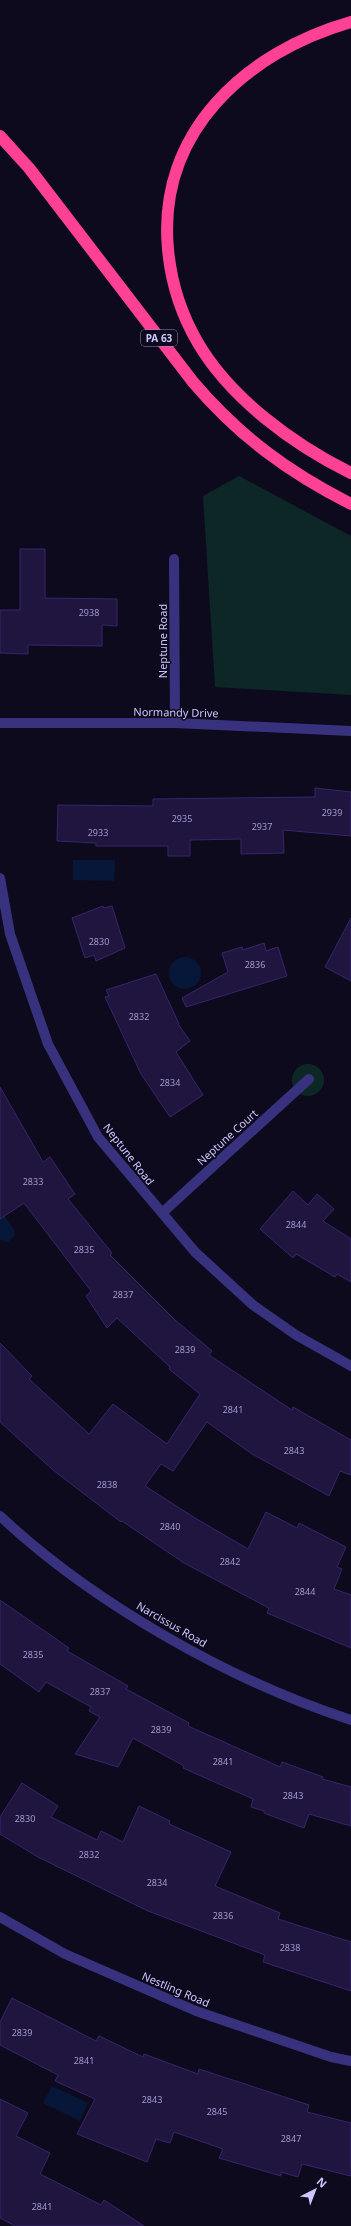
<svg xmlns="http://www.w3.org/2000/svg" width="351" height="2226" font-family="'Noto Sans',sans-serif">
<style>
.green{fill:#0d2727}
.water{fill:#06173a}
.building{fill:#1f153e;stroke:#36266c}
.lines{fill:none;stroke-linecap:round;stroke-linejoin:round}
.street{stroke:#38327e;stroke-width:10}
.highway{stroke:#ff4195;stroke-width:12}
.labels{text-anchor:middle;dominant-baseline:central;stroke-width:3;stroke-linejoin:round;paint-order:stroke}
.number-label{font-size:9px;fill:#a29acf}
.shield{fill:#0e0a1d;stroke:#948ebb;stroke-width:1}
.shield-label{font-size:10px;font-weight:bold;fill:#cec6ff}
.street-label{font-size:11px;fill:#cec6ff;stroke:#0e0a1d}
</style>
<rect width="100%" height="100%" fill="#0e0a1d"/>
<g class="green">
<polygon points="239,476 351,536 351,695 215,687 203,496"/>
<circle cx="308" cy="1080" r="16"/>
</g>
<g class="water">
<polygon points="73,860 115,860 114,881 73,880"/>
<circle cx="185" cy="973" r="16"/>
<path d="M0 1207C2 1218 14 1223 15 1235L8 1242 0 1240Z"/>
<polygon points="52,2086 88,2103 80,2121 43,2103"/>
</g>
<g class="building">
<polygon points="20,549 45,549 45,598 117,599 117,626 102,625 102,646 28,645 28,654 0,653 0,610 20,610"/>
<polygon points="315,788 351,792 351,836 283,830 284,853 241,854 241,839 190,840 190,856 168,856 168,846 96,846 96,843 57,841 58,805 153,806 153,799 315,797"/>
<polygon points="103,906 104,908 112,906 125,948 96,961 94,955 85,958 72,918"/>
<polygon points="351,918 351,981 325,967"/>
<polygon points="264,943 266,951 278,947 287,976 186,1007 182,998 228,972 222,953 242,947 243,950"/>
<polygon points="156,974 179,1024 178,1024 190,1041 176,1052 203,1095 170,1117 141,1074 105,997 109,996 106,990"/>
<polygon points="0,1087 43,1162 50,1157 75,1194 68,1199 112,1253 110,1255 175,1320 212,1351 209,1355 292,1410 293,1407 351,1440 351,1475 340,1471 329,1496 252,1454 207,1422 173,1471 161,1464 145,1486 195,1518 248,1549 266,1512 297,1528 299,1523 346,1547 337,1567 342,1569 334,1589 351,1595 351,1648 267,1613 269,1608 184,1563 122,1521 121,1522 53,1470 0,1422 0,1343 32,1376 29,1379 89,1434 113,1404 167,1444 200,1394 169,1369 170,1367 117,1318 107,1328 86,1296 91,1291 24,1203 0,1219"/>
<polygon points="293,1191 308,1205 317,1194 334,1209 323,1221 351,1239 351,1282 337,1274 335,1277 296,1254 293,1258 260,1229"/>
<polygon points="0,1600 69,1648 67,1651 128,1686 126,1689 189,1723 188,1726 280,1767 282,1762 323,1777 322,1779 351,1787 351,1826 309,1814 304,1828 264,1813 264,1811 251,1807 253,1799 183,1768 184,1766 133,1738 118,1767 75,1754 100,1717 89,1711 91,1707 46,1682 39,1692 0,1664"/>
<polygon points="22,1783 58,1806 51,1817 97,1840 101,1831 123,1842 139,1806 170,1821 169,1824 231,1852 215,1886 280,1913 278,1919 351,1942 351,1991 263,1962 265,1955 148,1911 38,1857 0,1834 0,1817"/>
<polygon points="12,1998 96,2041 99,2036 143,2057 144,2054 198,2074 199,2069 309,2105 307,2112 351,2123 351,2176 302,2164 298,2177 281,2172 281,2176 219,2158 223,2149 174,2132 170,2143 156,2139 147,2162 77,2134 95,2099 55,2081 58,2075 0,2045 0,2022"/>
<polygon points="0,2099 28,2113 16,2136 50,2153 40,2174 101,2205 104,2200 144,2226 15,2226 0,2218"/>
</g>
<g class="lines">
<g class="street">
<polyline points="174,559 175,723"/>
<polyline points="0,723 175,723 351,731"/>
<polyline points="0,878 10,934 48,1044 98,1137 195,1252 253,1305 296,1335 351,1366"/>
<polyline points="162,1213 309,1079"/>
<path d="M0 1516C93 1603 230 1681 351 1720"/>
<polyline points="0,1917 65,1954 196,2011 331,2057 351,2061"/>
</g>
<g class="highway">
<path d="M351 22C246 52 157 132 168 249 171 283 181 314 198 343 231 399 294 445 351 473"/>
<path d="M0 136 29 168 193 382C239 436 288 472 351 504"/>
</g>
</g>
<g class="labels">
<g class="number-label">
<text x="89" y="612">2938</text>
<text x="332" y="812">2939</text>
<text x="182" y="818">2935</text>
<text x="262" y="826">2937</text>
<text x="98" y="832">2933</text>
<text x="99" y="941">2830</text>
<text x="255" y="964">2836</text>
<text x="139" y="1016">2832</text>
<text x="170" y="1082">2834</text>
<text x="33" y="1181">2833</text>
<text x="296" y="1224">2844</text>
<text x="84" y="1249">2835</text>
<text x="123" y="1294">2837</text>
<text x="185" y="1349">2839</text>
<text x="233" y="1409">2841</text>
<text x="294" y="1450">2843</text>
<text x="107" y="1484">2838</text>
<text x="170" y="1526">2840</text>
<text x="230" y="1561">2842</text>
<text x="305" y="1591">2844</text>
<text x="33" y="1654">2835</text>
<text x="100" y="1691">2837</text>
<text x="161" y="1729">2839</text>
<text x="223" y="1761">2841</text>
<text x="293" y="1795">2843</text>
<text x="25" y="1818">2830</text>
<text x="89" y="1854">2832</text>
<text x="157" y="1882">2834</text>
<text x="223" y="1915">2836</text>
<text x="290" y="1947">2838</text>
<text x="22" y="2032">2839</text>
<text x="84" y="2060">2841</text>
<text x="152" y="2099">2843</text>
<text x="217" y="2111">2845</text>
<text x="291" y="2138">2847</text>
<text x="42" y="2206">2841</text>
</g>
<rect class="shield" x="141" y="330" width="36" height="16" rx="3"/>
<g class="shield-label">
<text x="159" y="338">PA 63</text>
</g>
<g class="street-label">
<text transform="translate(162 641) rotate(-90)">Neptune Road</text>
<text transform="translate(176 712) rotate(1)">Normandy Drive</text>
<text transform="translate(227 1137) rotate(-42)">Neptune Court</text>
<text transform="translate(129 1154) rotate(52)">Neptune Road</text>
<text transform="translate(172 1624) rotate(30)">Narcissus Road</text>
<text transform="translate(176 1989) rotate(23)">Nestling Road</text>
</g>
</g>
<g transform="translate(315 2190) rotate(42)" stroke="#0e0a1d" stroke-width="3" paint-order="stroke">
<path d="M0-3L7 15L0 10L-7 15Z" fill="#cec6ff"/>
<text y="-6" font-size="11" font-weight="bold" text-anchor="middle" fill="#cec6ff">N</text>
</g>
</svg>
